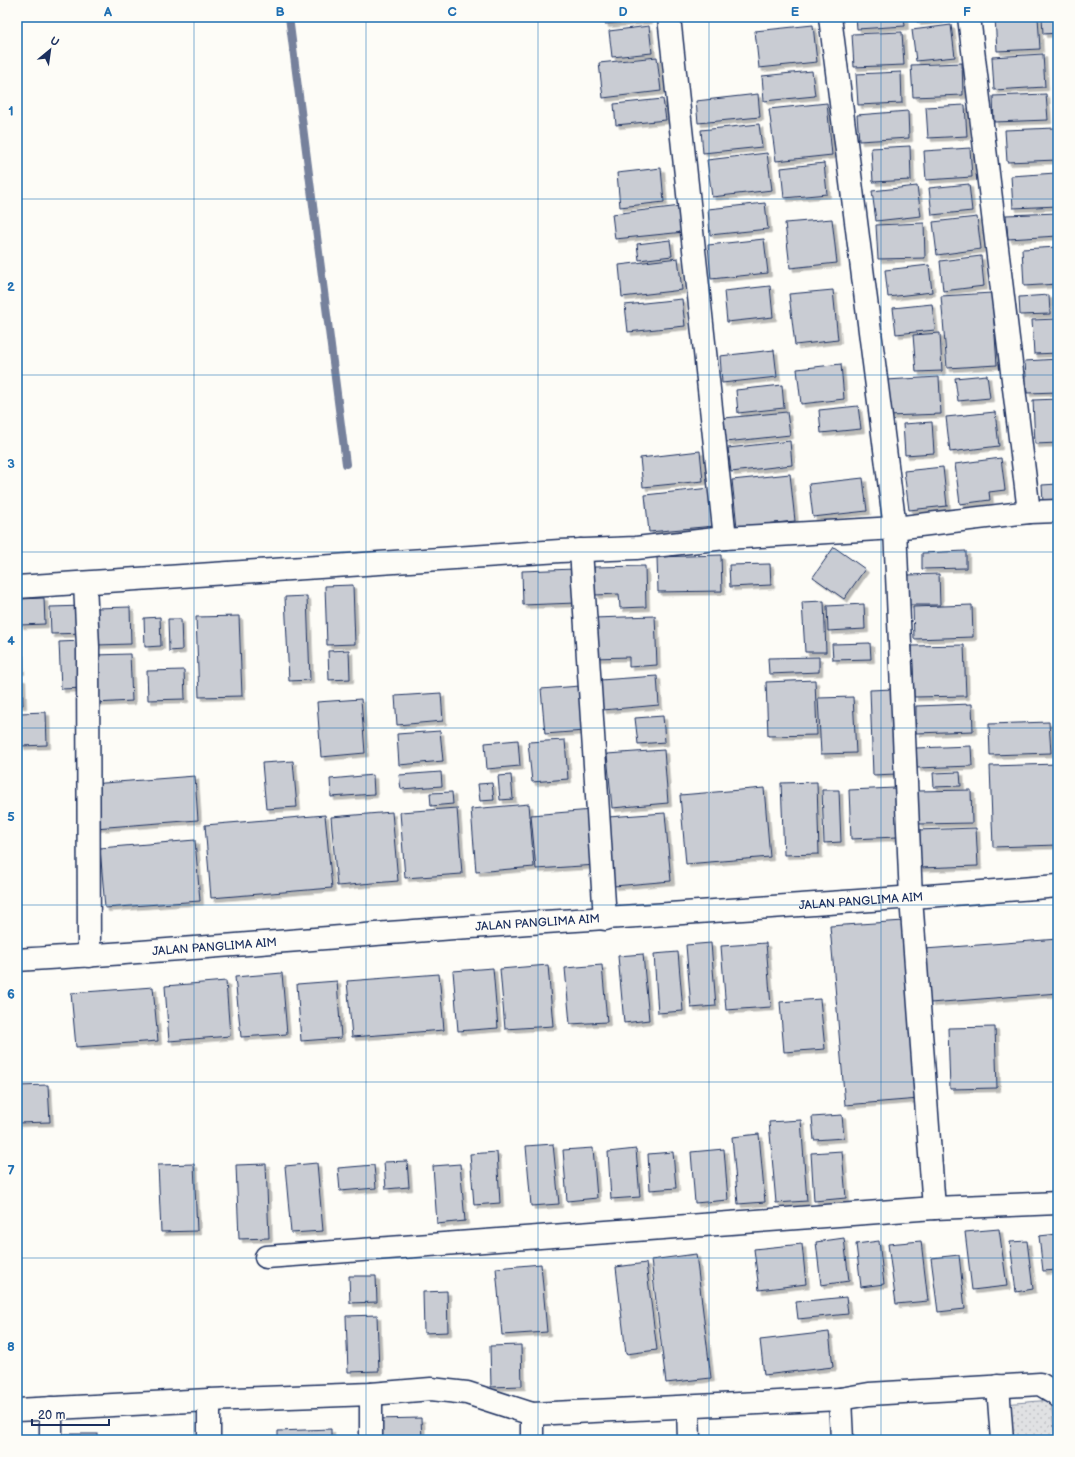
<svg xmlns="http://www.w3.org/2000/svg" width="1075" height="1457" font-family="'Balsamiq Sans',sans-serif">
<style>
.park{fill:url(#park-dots);stroke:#7e88a0}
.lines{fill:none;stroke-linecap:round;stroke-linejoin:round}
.stream{stroke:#76819c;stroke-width:8}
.building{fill:#c9ccd3;stroke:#1b2f5e;filter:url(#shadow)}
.minor-casing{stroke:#1b2f5e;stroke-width:25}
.minor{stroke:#fdfcf7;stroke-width:22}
.grid{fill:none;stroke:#1f6fb2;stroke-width:1;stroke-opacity:0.55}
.labels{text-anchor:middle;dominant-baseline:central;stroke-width:4;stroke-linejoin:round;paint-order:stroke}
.street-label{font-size:12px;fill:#1b2f5e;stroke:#fdfcf7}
.neatline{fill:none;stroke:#1f6fb2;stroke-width:1.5}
.grid-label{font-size:13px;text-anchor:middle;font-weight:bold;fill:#1f6fb2}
</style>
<defs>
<pattern id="park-dots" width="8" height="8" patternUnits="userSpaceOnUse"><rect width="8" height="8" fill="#e0e1e3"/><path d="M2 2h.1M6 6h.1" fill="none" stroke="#c0c1c5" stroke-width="1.8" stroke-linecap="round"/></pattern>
<filter id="shadow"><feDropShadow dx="3.5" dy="3.5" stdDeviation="0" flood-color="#0004"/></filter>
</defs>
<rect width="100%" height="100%" fill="#fdfcf7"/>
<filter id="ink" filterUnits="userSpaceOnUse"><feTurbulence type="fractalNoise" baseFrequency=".025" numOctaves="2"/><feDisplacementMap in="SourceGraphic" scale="8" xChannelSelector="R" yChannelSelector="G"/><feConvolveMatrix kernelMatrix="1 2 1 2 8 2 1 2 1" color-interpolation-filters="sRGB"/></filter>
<g filter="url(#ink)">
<polygon class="park" points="1051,1400 1055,1440 1008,1440 1004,1404"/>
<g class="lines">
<polyline class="stream" points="289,17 346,464"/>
</g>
<g class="building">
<polygon points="604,17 649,17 649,20 605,24"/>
<polygon points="856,17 904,17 905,26 857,29"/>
<polygon points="917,17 940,17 940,20 917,22"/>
<polygon points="995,17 1038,17 1040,49 997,51"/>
<polygon points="1042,17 1058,17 1058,33 1043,34"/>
<polygon points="813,25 817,62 759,68 755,31"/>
<polygon points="951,25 955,57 916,61 912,30"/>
<polygon points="649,26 652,53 612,57 609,31"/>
<polygon points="902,32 904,65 854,67 852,34"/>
<polygon points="1054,42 1058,42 1058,65 1055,66"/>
<polygon points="1043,54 1045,87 994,90 992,57"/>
<polygon points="657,57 661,91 603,98 599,63"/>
<polygon points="962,63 963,95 913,97 911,65"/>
<polygon points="812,71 815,96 764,101 762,76"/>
<polygon points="901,72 902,103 858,105 856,74"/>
<polygon points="1055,72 1058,72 1058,106 1057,106"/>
<polygon points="758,94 760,117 698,123 696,101"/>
<polygon points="1046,94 1048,120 994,122 993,96"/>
<polygon points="663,99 666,120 616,125 614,104"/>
<polygon points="827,103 832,155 776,161 769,109"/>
<polygon points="965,105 967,136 928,138 926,107"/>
<polygon points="908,111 909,138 859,141 857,115"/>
<polygon points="759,124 762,147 703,153 701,130"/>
<polygon points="1055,128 1057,160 1007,162 1005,130"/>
<polygon points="910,146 911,180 873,182 871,148"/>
<polygon points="970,148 972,177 926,180 924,151"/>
<polygon points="767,153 772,190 712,197 707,160"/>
<polygon points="824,163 827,194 784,198 781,168"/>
<polygon points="661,168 664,202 620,207 617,173"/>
<polygon points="1056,173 1058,206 1013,208 1011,176"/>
<polygon points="969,184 972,211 932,215 929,188"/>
<polygon points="917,186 921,216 876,221 872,191"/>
<polygon points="765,203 768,229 710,235 708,209"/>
<polygon points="681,206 684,232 615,239 612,214"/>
<polygon points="1058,213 1058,236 1008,239 1006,215"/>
<polygon points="977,217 981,249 937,255 933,222"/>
<polygon points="832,219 837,263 790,268 785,223"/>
<polygon points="924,223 925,258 878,259 876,225"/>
<polygon points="764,239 768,273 711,279 708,245"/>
<polygon points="670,240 672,256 639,260 637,244"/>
<polygon points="1058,247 1058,284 1024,286 1022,249"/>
<polygon points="981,256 984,286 943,291 940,261"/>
<polygon points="678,258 682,290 622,297 619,265"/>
<polygon points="929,265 932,292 888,297 885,270"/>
<polygon points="770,286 773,317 727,322 724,291"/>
<polygon points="833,290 838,340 795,345 789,294"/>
<polygon points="992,293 997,365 947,368 941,296"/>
<polygon points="1049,295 1050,314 1020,315 1019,297"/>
<polygon points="682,299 685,326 628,332 625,305"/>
<polygon points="932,304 935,330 896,334 893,308"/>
<polygon points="1058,319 1058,353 1034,354 1032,320"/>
<polygon points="940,333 942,371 916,372 913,335"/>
<polygon points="774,350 777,377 722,383 720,356"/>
<polygon points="1058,359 1058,392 1027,393 1025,361"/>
<polygon points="841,364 844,399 801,404 797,369"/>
<polygon points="987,375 990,398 958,401 955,378"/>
<polygon points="939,377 941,414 888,416 886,380"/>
<polygon points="782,385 784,408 738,413 736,390"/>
<polygon points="1058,399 1058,443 1035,444 1033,400"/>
<polygon points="858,406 861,429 821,433 819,410"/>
<polygon points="787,412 790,435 726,442 724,418"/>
<polygon points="995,412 999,446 950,452 946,417"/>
<polygon points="932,422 934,453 905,455 903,424"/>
<polygon points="790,441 792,465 731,472 728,448"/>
<polygon points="700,451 703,481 643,487 640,458"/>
<polygon points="1001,458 1005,490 989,492 990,500 960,504 955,464"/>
<polygon points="943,467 947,506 909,510 904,471"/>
<polygon points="790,474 795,521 737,527 732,480"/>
<polygon points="863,478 867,511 813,517 809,484"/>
<polygon points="1058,484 1058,502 1043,503 1042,485"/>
<polygon points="710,488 714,526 649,532 645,495"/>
<polygon points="834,547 865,569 844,599 813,577"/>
<polygon points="966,551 966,568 922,569 922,553"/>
<polygon points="721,555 722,591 658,592 657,557"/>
<polygon points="770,564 771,585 730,587 729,565"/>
<polygon points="645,566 646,607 620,608 619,594 595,595 594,567"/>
<polygon points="575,569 576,603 523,605 522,571"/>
<polygon points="939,574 940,605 908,605 907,575"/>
<polygon points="353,585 355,644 327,645 325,586"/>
<polygon points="307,596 310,680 289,681 285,597"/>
<polygon points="44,598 45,624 20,625 19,599"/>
<polygon points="824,601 826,652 805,652 802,602"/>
<polygon points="864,604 865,629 828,631 827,606"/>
<polygon points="972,605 973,637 914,639 913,607"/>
<polygon points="84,606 85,633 51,634 50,607"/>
<polygon points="130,607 131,644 97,645 96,608"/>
<polygon points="239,616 242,696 199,697 196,617"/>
<polygon points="655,616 657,665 629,667 629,657 594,658 593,618"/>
<polygon points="160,617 161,646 145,647 144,618"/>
<polygon points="168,619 181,619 182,650 169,651"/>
<polygon points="83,641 85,688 61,689 59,642"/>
<polygon points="870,643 871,659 833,660 832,644"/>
<polygon points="964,645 966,696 914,697 912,646"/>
<polygon points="349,650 350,679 329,680 328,651"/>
<polygon points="17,652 20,652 21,671 17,671"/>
<polygon points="130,654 132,701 95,703 94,655"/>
<polygon points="819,657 819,672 769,674 768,658"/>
<polygon points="184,670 185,699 148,700 147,671"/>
<polygon points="657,676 659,705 603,710 600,680"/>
<polygon points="17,678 22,678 23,705 17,705"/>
<polygon points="815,680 817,735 768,736 766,682"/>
<polygon points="580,686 584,731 545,734 541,689"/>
<polygon points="893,689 896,774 873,775 870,690"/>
<polygon points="441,693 443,721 397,725 395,696"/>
<polygon points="853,697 856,753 821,754 818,698"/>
<polygon points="361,699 365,753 321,757 317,702"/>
<polygon points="972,704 973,731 916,733 916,706"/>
<polygon points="46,712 47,745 21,746 20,713"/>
<polygon points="663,716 665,742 638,744 635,718"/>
<polygon points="1054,720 1058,720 1058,755 1056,755"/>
<polygon points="1049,722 1051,753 990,755 989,724"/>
<polygon points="440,731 443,761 399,765 397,734"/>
<polygon points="518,740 520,766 487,769 485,743"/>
<polygon points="565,740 568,779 532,782 528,742"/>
<polygon points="971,746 972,766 917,768 916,748"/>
<polygon points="664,750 668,803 612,808 607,754"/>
<polygon points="293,761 297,807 266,809 262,763"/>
<polygon points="1058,764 1058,845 993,847 990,766"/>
<polygon points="441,772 442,786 401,789 399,775"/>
<polygon points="960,772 961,786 934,787 933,773"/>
<polygon points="373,775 374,794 331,797 330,779"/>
<polygon points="511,775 513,799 500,800 498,776"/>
<polygon points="195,776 198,820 95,828 91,784"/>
<polygon points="817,782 819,854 784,855 781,783"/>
<polygon points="492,783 494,800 480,801 478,784"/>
<polygon points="764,788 770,857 686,864 680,795"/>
<polygon points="895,788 897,837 851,839 849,790"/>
<polygon points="822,790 839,790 841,842 824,843"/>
<polygon points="971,790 972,823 919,824 918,791"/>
<polygon points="452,792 453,804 431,806 430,793"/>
<polygon points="529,804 534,867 476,872 471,809"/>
<polygon points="457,808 462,874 405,878 400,812"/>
<polygon points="592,810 597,865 536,869 531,815"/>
<polygon points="392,812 398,881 337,886 331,817"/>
<polygon points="665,813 671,881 614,886 608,817"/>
<polygon points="325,815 332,888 211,898 205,825"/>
<polygon points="976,828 978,866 919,868 917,830"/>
<polygon points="195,840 200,901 105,908 100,848"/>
<polygon points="904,921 919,1099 845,1105 830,926"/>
<polygon points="1058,939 1058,993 930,1003 925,949"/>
<polygon points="711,943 716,1006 691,1008 686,945"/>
<polygon points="766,943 771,1007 726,1010 721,946"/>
<polygon points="678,952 683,1011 658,1013 654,954"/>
<polygon points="643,954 649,1020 624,1023 618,956"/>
<polygon points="548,965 553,1026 505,1029 500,969"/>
<polygon points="602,965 607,1022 570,1024 565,968"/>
<polygon points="493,968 498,1028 458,1031 453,971"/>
<polygon points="282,973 287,1034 241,1037 235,977"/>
<polygon points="439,974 444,1030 352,1037 347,981"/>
<polygon points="226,981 230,1036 169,1041 165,986"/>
<polygon points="337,981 341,1038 301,1041 297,984"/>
<polygon points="153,987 158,1041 76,1047 71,993"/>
<polygon points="820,999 825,1049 784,1052 780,1002"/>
<polygon points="995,1027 997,1088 950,1089 948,1028"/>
<polygon points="48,1085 50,1122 17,1123 17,1086"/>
<polygon points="842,1115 844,1138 814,1140 812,1117"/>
<polygon points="801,1120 807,1201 776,1203 769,1122"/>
<polygon points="759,1134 765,1202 738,1204 732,1137"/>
<polygon points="553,1144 559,1204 531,1206 526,1146"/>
<polygon points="593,1148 597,1198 567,1201 563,1150"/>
<polygon points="636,1149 640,1197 611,1199 608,1152"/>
<polygon points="724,1149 728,1200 695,1203 691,1152"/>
<polygon points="842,1151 846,1198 814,1201 811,1153"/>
<polygon points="497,1152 500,1203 474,1205 470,1154"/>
<polygon points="673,1152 676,1188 650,1190 648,1154"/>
<polygon points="407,1161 409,1187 386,1189 384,1162"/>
<polygon points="317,1163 323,1231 291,1233 285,1166"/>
<polygon points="194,1164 197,1231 161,1232 158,1165"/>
<polygon points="266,1164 269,1238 239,1239 236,1165"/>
<polygon points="460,1164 465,1221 437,1224 433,1166"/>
<polygon points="374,1165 376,1188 340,1191 338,1168"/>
<polygon points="999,1229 1007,1286 972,1290 965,1232"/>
<polygon points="1058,1234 1058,1270 1043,1271 1039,1236"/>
<polygon points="844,1238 849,1281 821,1285 816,1242"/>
<polygon points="879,1241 884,1284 861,1287 856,1244"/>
<polygon points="921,1241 928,1301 896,1304 888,1244"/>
<polygon points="1027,1241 1033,1289 1016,1292 1010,1242"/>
<polygon points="802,1244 806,1284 759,1290 754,1249"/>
<polygon points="696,1254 711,1378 666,1383 651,1260"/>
<polygon points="959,1255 965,1309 938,1312 931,1258"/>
<polygon points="646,1263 657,1350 626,1354 616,1267"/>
<polygon points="541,1264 547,1332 502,1335 496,1268"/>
<polygon points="349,1276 376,1276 377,1302 350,1303"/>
<polygon points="447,1291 448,1332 424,1333 423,1292"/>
<polygon points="846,1297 848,1314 798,1319 796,1302"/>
<polygon points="377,1315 379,1371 348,1372 346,1316"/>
<polygon points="829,1332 833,1367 764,1375 760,1340"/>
<polygon points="521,1345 522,1386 491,1387 490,1346"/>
<polygon points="421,1418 422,1440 376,1440 375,1419"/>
<polygon points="331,1429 331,1440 278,1440 278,1431"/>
<rect x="65" y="1434" width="33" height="6"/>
<polygon points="265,1437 265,1440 218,1440 218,1439"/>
</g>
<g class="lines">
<g class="minor-casing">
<g id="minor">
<polyline points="669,17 725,538"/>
<polyline points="830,17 895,528 911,898 934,1208 1058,1203"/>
<polyline points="969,17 1029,512"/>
<polyline points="581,550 605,919"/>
<polyline points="85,583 88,647 89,956"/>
<polyline points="17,587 560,551 636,548 725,538 895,528 1029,512 1058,511"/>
<path id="s1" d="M17 960C158 952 299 940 441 929 646 915 852 903 1058 886"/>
<polyline points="266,1257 934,1208"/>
<polyline points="998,1386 1002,1440"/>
<polyline points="371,1394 371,1440"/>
<polyline points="840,1399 842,1440"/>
<polyline points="209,1400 209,1440"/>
<polyline points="688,1407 689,1440"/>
<polyline points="51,1408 51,1440"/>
<polyline points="17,1410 209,1400 371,1394 431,1389 467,1393 532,1414 840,1399 869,1394 1040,1384 1055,1393 1058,1396"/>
<polyline points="532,1414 532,1440"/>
</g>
</g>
<use href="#minor" class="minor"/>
</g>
</g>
<path class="grid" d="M194 17V1440M366 17V1440M538 17V1440M709 17V1440M881 17V1440M17 199H1058M17 375H1058M17 552H1058M17 728H1058M17 905H1058M17 1082H1058M17 1258H1058"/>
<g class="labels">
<g class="street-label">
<text stroke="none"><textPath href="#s1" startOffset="846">JALAN PANGLIMA AIM</textPath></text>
<text stroke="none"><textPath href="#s1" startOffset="522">JALAN PANGLIMA AIM</textPath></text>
<text stroke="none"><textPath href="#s1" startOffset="198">JALAN PANGLIMA AIM</textPath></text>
</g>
</g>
<rect width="1075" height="1457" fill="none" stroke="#fdfcf7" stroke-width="44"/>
<g transform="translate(50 50) rotate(29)" stroke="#fdfcf7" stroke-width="3" paint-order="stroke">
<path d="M0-3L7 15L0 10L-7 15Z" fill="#1b2f5e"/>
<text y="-6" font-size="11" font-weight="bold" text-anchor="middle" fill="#1b2f5e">U</text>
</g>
<path d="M32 1419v6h77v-6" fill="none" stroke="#1b2f5e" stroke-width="2"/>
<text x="38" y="1419" font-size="12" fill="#1b2f5e" stroke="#fdfcf7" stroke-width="3" paint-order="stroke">20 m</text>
<rect x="22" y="22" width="1031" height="1413" class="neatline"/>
<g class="grid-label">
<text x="108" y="16">A</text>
<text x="280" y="16">B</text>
<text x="452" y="16">C</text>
<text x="623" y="16">D</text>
<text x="795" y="16">E</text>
<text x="967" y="16">F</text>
<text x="11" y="115">1</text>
<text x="11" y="291">2</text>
<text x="11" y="468">3</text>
<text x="11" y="645">4</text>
<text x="11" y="821">5</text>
<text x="11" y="998">6</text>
<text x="11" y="1175">7</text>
<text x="11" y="1351">8</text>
</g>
</svg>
